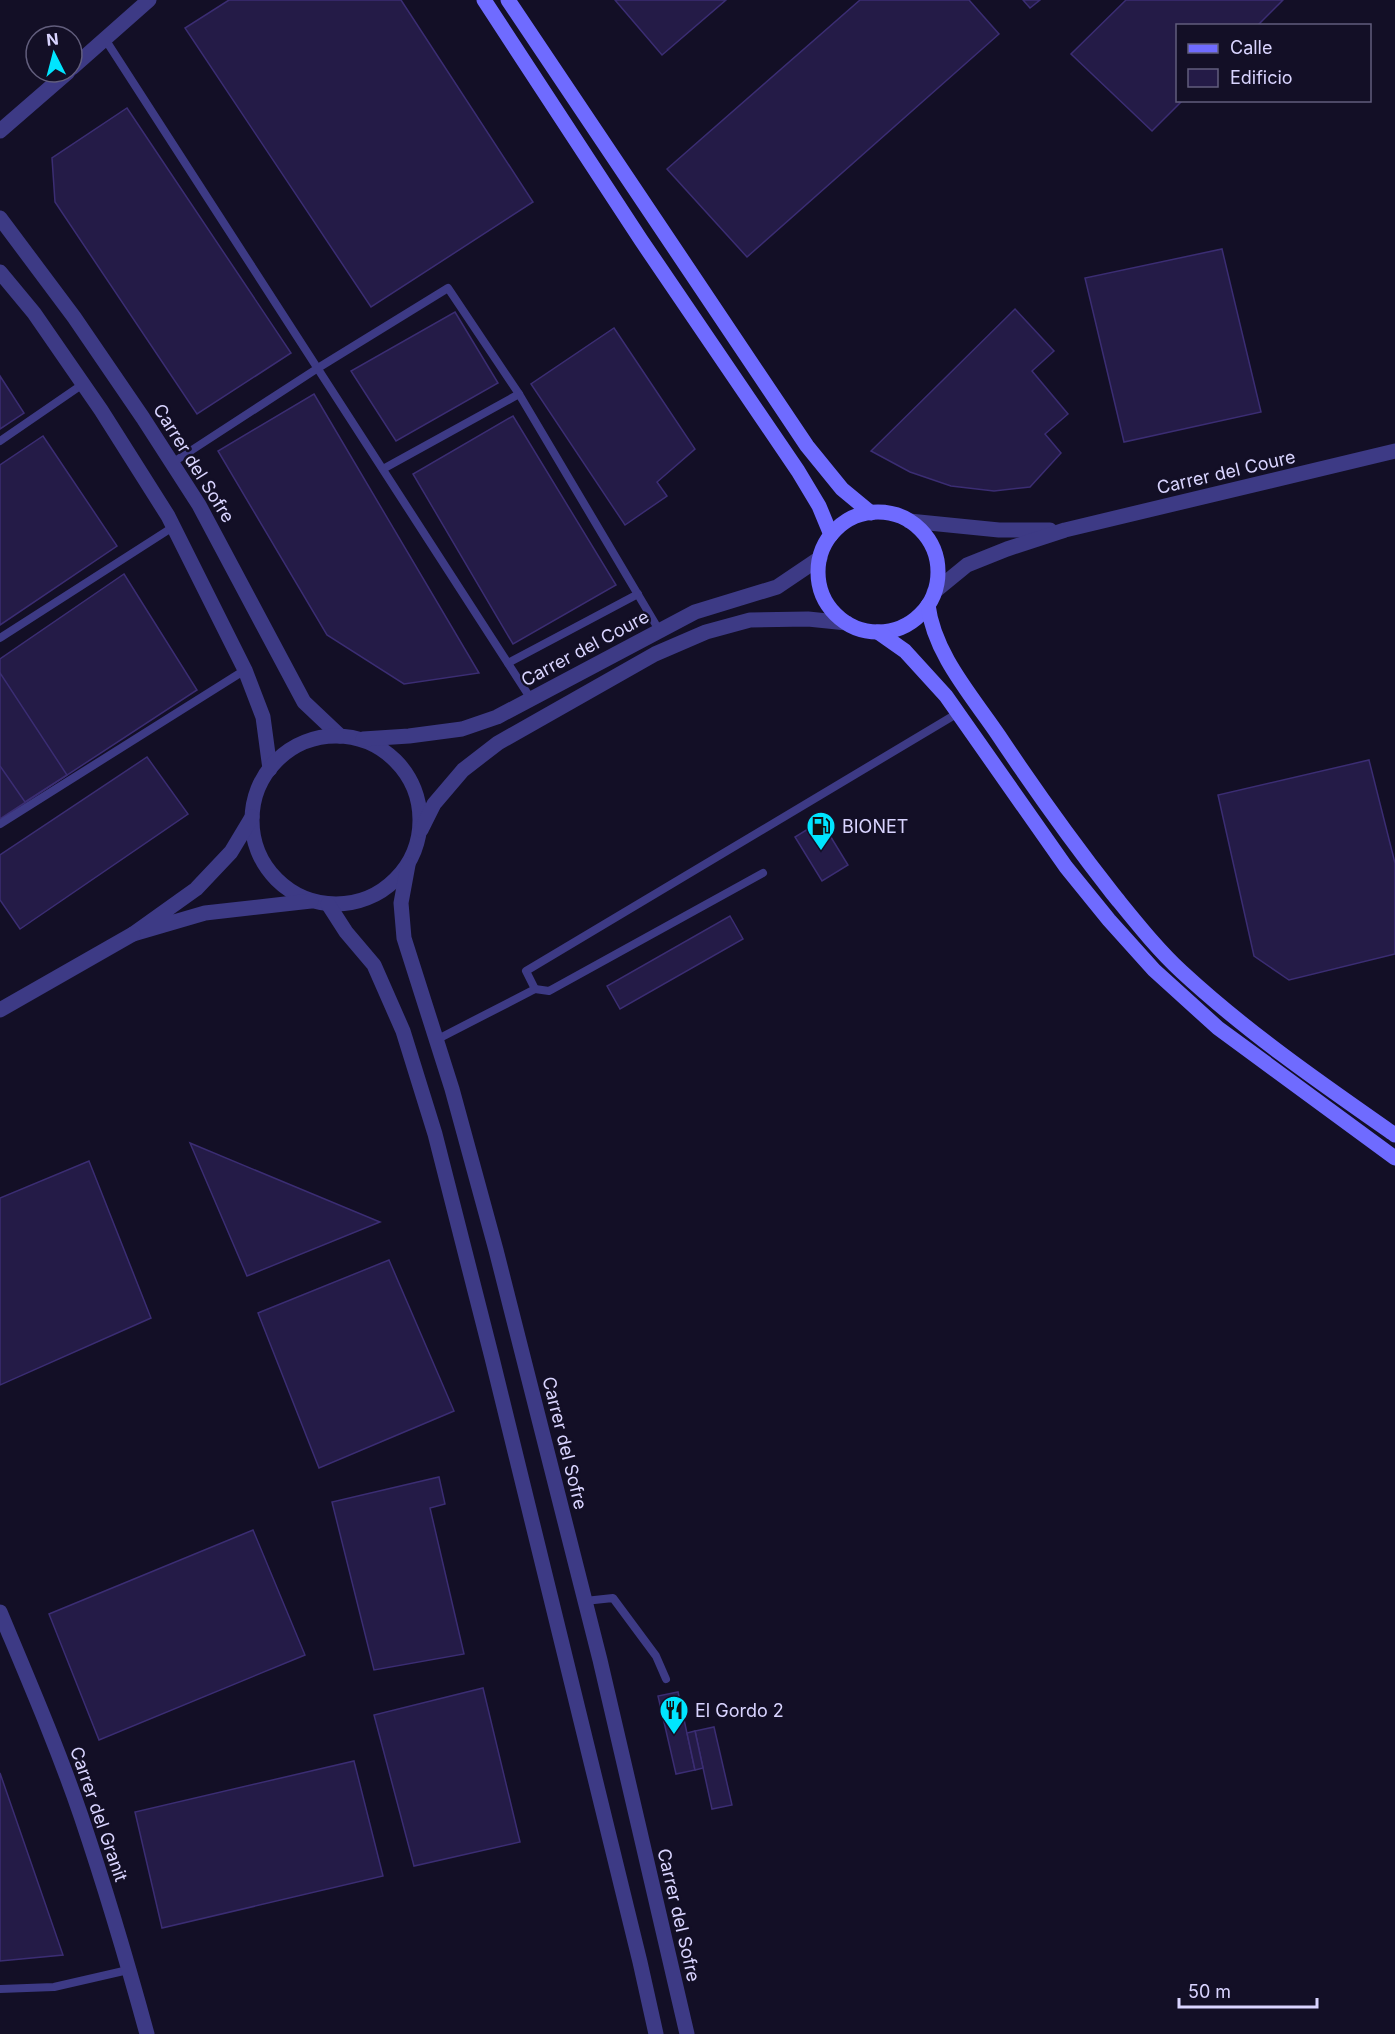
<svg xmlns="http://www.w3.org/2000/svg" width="1395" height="2034" font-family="Inter,sans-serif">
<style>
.building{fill:#241b47;stroke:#3b2d73;stroke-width:1.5}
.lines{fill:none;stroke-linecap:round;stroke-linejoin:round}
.service{stroke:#3d3a85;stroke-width:8}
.minor{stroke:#3d3a85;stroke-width:15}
.tertiary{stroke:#3d3a85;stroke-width:15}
.secondary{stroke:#6f6bff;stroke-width:15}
.labels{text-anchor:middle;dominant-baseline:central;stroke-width:5;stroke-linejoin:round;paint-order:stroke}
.street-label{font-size:18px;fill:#d9d4ff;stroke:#130f26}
.poi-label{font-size:18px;fill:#d9d4ff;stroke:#130f26;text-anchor:start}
</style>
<rect width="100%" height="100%" fill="#130f26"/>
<g class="building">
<polygon points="229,0 401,0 533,202 371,307 185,28"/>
<polygon points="615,0 726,0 662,55"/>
<polygon points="860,0 969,0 999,34 747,257 667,169"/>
<polygon points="1023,0 1040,0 1030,8"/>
<polygon points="1126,0 1283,0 1257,26 1178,26 1178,100 1183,100 1152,131 1071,54"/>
<polygon points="127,108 291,353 197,414 55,202 52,158"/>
<polygon points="1222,249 1261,412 1124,442 1085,278"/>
<polygon points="1015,309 1054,351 1032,371 1068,414 1045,434 1061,453 1030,487 994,491 951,486 910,472 871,451"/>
<polygon points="455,312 498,383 396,441 351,371"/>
<polygon points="614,328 695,449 657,482 667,496 625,525 531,384"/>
<polygon points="0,376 24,413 0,429"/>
<polygon points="314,394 479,673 404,684 327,635 218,451"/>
<polygon points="513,416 616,585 513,644 413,474"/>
<polygon points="43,436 117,546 0,625 0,465"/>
<polygon points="124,574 197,690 0,819 0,659"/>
<polygon points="0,673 67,775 25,802 0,766"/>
<polygon points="147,757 188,814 20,929 0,900 0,855"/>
<polygon points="1369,760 1395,863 1395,954 1289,980 1254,956 1218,795"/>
<polygon points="821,821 848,865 822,881 795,837"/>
<polygon points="730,916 743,939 620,1009 607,986"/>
<polygon points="190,1143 380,1222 247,1276"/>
<polygon points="89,1161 151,1318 0,1385 0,1198"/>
<polygon points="389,1260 454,1411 319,1468 258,1313"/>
<polygon points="439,1477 445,1504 430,1508 464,1654 374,1670 332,1502"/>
<polygon points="253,1530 305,1655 99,1740 49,1614"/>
<polygon points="483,1688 520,1842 414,1866 374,1715"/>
<polygon points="678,1692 695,1770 676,1774 658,1696"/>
<polygon points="714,1727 732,1805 712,1809 695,1731"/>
<polygon points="695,1731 703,1768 695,1770 687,1733"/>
<polygon points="354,1761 383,1876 162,1928 135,1812"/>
<polygon points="0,1773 63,1955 0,1961"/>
</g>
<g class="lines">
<g class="service">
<polyline points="105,39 531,699"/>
<polyline points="0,441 83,384"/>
<polyline points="172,463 318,368 448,288 519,394 659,630"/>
<polyline points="383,469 519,394"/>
<polyline points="0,638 173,527"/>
<polyline points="508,663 638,594"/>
<polyline points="0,824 245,670"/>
<polyline points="535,989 526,971 958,713"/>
<polyline points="436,1040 535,989 549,991 763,873"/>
<polyline points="585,1601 613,1598 656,1656 666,1679"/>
<polyline points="0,1989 54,1987 128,1970"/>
</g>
<g class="minor">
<polyline points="72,68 149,0"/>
<polyline points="0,131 68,72"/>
<polyline points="0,218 74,317 143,418 199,505 304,702 340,736"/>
<polyline points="0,272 34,313 101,410 168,516 245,670 263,717 270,769"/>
<circle cx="336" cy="820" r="84"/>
<polyline points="363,739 409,736 462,729 497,717 695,612 777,587 820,558"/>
<polyline points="252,817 231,852 196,889 133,934 205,913 311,901"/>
<polyline points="421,830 434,804 463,770 498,743 655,654 706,632 750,620 808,619 847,623"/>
<polyline points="408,865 401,903 404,938 452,1089 496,1250 600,1660 687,2034"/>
<polyline points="328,904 346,932 374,965 403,1031 435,1134 492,1358 640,1962 656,2034"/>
<polyline points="0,1010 133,934"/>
<path d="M0 1612C28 1679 57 1746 81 1816 105 1887 127 1961 147 2034"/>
</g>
<g class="tertiary">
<polyline points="909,521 999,530 1050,530"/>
<polyline points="934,592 967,565 1007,549 1065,530 1395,451"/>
</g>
<g class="secondary">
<polyline points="484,0 641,240 798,471 819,506 831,535"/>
<polyline points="508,0 807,446 842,489 871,513"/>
<circle cx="878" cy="572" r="60"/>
<path d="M928 605C934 654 972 696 999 736 1035 790 1073 843 1113 894 1135 921 1157 949 1182 972 1248 1033 1322 1084 1395 1135"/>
<polyline points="878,632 905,651 946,696 1066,867 1109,920 1154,970 1218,1028 1395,1158"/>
</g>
</g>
<defs>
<g id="fuel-pin" transform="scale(1.5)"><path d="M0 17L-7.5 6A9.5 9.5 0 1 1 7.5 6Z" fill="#00e5ff" stroke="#130f26"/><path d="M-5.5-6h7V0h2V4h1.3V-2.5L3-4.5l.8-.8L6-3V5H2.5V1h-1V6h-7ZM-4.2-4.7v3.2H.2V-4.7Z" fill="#111"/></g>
<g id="restaurant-pin" transform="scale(1.5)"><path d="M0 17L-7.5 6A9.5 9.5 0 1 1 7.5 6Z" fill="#00e5ff" stroke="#130f26"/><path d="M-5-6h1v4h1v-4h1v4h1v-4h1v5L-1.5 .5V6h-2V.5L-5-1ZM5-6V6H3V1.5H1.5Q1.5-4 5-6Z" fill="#111"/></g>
</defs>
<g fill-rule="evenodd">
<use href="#fuel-pin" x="821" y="826"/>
<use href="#restaurant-pin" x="674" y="1710"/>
</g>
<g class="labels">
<g class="street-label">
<text transform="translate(194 463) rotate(58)">Carrer del Sofre</text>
<text transform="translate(1226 472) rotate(-13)">Carrer del Coure</text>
<text transform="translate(585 648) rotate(-28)">Carrer del Coure</text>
<text transform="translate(565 1443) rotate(76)">Carrer del Sofre</text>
<text transform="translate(99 1814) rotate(71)">Carrer del Granit</text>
<text transform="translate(679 1915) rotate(77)">Carrer del Sofre</text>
</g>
<g class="poi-label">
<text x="842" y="826">BIONET</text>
<text x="695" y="1710">El Gordo 2</text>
</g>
</g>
<rect x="1176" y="24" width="195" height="78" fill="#130f26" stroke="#625e7d" stroke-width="1.5"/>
<rect x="1188" y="44" width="30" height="9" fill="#6f6bff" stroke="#625e7d" stroke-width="1.5"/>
<text x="1230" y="54" font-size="18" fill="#d9d4ff">Calle</text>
<rect x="1188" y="69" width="30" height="18" fill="#241b47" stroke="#625e7d" stroke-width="1.5"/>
<text x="1230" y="84" font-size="18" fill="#d9d4ff">Edificio</text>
<g transform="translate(54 54) rotate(354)"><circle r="28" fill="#130f26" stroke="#625e7d" stroke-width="1.5"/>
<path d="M0-4.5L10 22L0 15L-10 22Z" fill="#00e5ff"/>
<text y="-9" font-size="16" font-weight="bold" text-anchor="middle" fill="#d9d4ff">N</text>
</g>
<path d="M1179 1998v9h138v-9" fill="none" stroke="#d9d4ff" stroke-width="3"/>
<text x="1188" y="1998" font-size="18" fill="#d9d4ff" stroke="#130f26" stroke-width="4.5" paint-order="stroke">50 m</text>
</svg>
